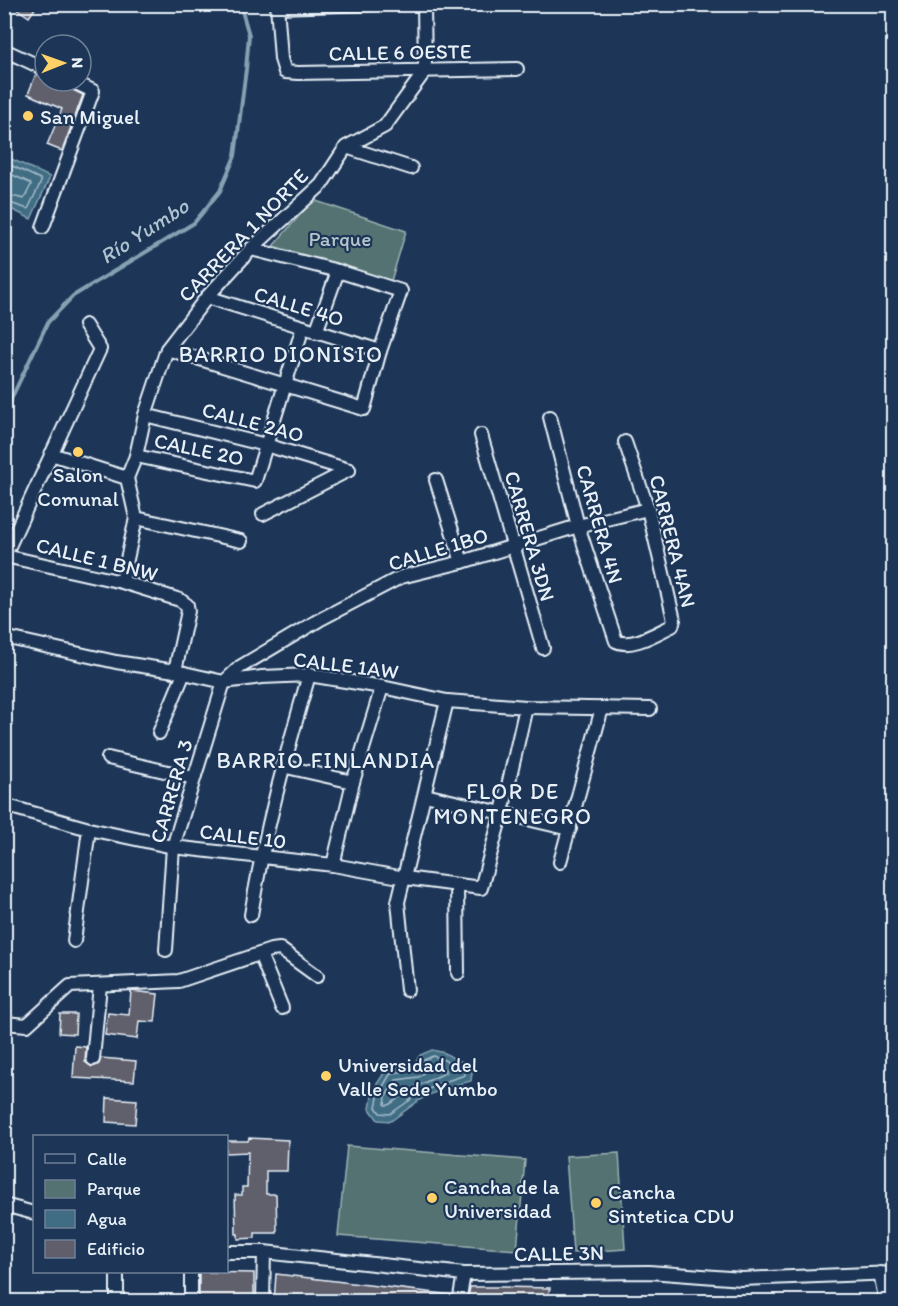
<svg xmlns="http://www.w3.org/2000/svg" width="898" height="1306" font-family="Itim,sans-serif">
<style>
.green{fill:#537271;stroke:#9eb2b4;stroke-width:1.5}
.water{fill:#416d84;stroke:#84a2b2;stroke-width:1.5}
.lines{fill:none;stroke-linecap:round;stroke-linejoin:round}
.shore{stroke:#a5bcca;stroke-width:1.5}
.stream{stroke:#84a2b2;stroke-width:4}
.building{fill:#615e6c;stroke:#e8f1f8;stroke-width:1.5}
.minor-casing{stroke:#e8f1f8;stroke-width:16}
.minor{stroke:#1d3557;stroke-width:12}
.poi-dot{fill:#ffd166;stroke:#1d3557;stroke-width:2}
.labels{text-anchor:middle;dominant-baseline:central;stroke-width:4.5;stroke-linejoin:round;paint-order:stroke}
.street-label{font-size:21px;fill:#e8f1f8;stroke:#1d3557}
.poi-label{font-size:21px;fill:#e8f1f8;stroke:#1d3557;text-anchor:start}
.park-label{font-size:21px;fill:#b4c5c9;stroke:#1d3557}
.water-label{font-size:22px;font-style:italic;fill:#aec3cf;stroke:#1d3557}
.neighbourhood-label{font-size:22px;letter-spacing:1.5px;fill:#e8f1f8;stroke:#1d3557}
</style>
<rect width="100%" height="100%" fill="#1d3557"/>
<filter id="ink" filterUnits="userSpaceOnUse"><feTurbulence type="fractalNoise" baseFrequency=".0167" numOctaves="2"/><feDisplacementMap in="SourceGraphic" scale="12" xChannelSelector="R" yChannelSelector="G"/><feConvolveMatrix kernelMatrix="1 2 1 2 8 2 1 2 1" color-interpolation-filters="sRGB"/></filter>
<g filter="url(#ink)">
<g class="green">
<polygon points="313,200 406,231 391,281 273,246"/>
<polygon points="347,1146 525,1160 517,1250 338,1236"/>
<polygon points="619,1153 625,1249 573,1253 566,1156"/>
</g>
<g class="water">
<polygon points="5,156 50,177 31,219 5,206"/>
<polygon points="432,1050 445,1053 456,1060 473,1064 471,1081 444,1088 421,1099 391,1121 378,1120 370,1109 373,1090 388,1067 414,1064 420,1055"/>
</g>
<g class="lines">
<g class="shore">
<polyline points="4,162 40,179 41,182 28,209 4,201"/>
<polyline points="4,171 30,183 31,185 24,199 4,194"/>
<path d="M433 1056C445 1059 453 1066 465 1068V1075L441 1083 419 1094 390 1114 380 1113 376 1107 379 1093 391 1073 416 1070 424 1060Z"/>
<polygon points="434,1064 445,1069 445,1073 415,1087 389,1105 385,1105 386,1096 396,1080 419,1077"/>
</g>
<polyline class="stream" points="4,424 12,397 48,322 73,296 194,223 220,191 235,156 246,69 249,35 240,4"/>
</g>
<g class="building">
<polygon points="10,4 38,4 29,17"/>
<polygon points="36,74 45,77 45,81 55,81 83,95 62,151 47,145 62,109 28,94"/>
<polygon points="131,991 158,994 155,1022 139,1021 137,1039 105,1035 108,1013 129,1015"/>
<polygon points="60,1014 76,1014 75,1034 59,1033"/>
<polygon points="75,1046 86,1047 85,1062 92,1067 99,1064 101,1058 136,1061 134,1081 73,1078"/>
<polygon points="107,1098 137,1100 135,1124 106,1122"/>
<polygon points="249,1138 288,1140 287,1171 266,1171 266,1194 276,1194 277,1233 255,1233 255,1238 238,1239 238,1234 236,1234 235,1195 242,1195 242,1187 247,1187 248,1152 226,1153 226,1141 248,1141"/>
<polygon points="199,1272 254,1273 254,1302 199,1302"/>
<polygon points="276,1274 293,1276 452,1295 451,1302 274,1302"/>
<polygon points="470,1287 501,1287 550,1288 546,1302 467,1302"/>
</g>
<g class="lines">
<g class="minor-casing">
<g id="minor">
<polyline points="277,4 281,59 285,72 298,73 517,69"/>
<polyline points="278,7 374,4"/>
<polyline points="4,50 45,69"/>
<polyline points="346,147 411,168"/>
<polyline points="43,227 93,91 72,81"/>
<polyline points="207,297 380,351"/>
<polyline points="316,332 338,271"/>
<polyline points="167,349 364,409 380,351 401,291 338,271 251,249"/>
<polyline points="145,415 266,445 349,470"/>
<path d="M550 417 578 526 616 641C632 649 656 633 672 626L674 620 648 509 625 442"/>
<polyline points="481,435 543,648"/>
<polyline points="51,454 127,478"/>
<polyline points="136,456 255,481 303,327"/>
<polyline points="127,478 136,456 145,415 167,349 207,297 251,249 321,185 346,147 385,126 425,71 424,4"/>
<polyline points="436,480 462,562"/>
<polyline points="263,514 349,470"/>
<polyline points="136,518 241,541"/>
<polyline points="5,556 122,582 180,600 187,605 188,611 175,671"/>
<polyline points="4,557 100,349 85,325"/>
<polyline points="122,582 136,518 127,478"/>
<polyline points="4,637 116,662 175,671 224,682 262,677 309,675 382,687 447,701 526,707 650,709"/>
<polyline points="159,733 184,673"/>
<polyline points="108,758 194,778"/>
<polyline points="282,766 353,782"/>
<polyline points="425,795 570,829"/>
<polyline points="4,805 89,829 173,847 333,865 405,878 481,888 502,812 526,707"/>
<polyline points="560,862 602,708"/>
<polyline points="333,865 353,782 382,687"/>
<polyline points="457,885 458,973"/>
<path d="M251 915C264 833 286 755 309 675"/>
<polyline points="74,941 89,829"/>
<polyline points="166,950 173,847 224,682 240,667 319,620 401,577 462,562 578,526 648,509"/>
<polyline points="260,954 282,1008"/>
<polyline points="407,990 398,902 447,701"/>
<polyline points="4,1023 27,1025 70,986 179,981 271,950 280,949 317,976"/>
<polyline points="93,1059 100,985"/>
<polyline points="4,1205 34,1213"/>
<polyline points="226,1252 264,1252 464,1274 649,1272 742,1279 894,1273"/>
<polyline points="880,1273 886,1302"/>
<polyline points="117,1302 117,1272"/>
<polyline points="191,1302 191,1272"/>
<polyline points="263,1302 264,1252"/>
<polyline points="459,1302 464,1274"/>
</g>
</g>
<use href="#minor" class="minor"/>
</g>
</g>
<g class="poi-dot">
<circle cx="28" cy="116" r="6"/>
<circle cx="78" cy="452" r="6"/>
<circle cx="326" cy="1076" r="6"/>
<circle cx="432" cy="1198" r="6"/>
<circle cx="596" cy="1203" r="6"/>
</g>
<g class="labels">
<g class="street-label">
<text transform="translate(400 52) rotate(-1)">CALLE 6 OESTE</text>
<text transform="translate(243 235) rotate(-46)">CARRERA 1 NORTE</text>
<text transform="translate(299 306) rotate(17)">CALLE 4O</text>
<text transform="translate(253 422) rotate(15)">CALLE 2AO</text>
<text transform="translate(199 449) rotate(12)">CALLE 2O</text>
<text transform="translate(600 524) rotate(74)">CARRERA 4N</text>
<text transform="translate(530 536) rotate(74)">CARRERA 3DN</text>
<text transform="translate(673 541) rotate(76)">CARRERA 4AN</text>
<text transform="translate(438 549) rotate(-17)">CALLE 1BO</text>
<text transform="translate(97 559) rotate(14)">CALLE 1 BNW</text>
<text transform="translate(346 665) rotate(7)">CALLE 1AW</text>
<text transform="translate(171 791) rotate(-74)">CARRERA 3</text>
<text transform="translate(243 836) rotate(7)">CALLE 10</text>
<text transform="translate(559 1253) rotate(-1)">CALLE 3N</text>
</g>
<g class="poi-label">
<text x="40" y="116">San Miguel</text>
<text x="78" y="474" text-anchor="middle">Salon<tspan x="78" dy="24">Comunal</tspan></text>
<text x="338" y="1064">Universidad del<tspan x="338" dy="24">Valle Sede Yumbo</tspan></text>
<text x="444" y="1186">Cancha de la<tspan x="444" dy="24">Universidad</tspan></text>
<text x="608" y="1191">Cancha<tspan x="608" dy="24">Sintetica CDU</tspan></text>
</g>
<g class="park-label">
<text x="340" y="238">Parque</text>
</g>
<g class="water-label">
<text transform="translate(144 231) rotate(-33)">Río Yumbo</text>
</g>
<g class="neighbourhood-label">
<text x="281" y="354">BARRIO DIONISIO</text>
<text x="326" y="760">BARRIO FINLANDIA</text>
<text x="513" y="791">FLOR DE<tspan x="513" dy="25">MONTENEGRO</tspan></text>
</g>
</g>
<rect width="898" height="1306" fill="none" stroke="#1d3557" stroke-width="24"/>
<rect x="12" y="12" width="874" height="1282" fill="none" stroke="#e8f1f8" stroke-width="2" filter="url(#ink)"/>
<rect x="33" y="1135" width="195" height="138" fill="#1d3557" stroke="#6e8097" stroke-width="1.5"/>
<rect x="45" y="1154" width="30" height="9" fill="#1d3557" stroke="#6e8097" stroke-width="1.5"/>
<text x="87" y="1165" font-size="18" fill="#e8f1f8">Calle</text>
<rect x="45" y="1180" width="30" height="18" fill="#537271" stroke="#6e8097" stroke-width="1.5"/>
<text x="87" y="1195" font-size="18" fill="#e8f1f8">Parque</text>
<rect x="45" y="1210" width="30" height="18" fill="#416d84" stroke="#6e8097" stroke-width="1.5"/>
<text x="87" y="1225" font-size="18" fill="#e8f1f8">Agua</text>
<rect x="45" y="1240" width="30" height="18" fill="#615e6c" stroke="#6e8097" stroke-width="1.5"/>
<text x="87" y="1255" font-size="18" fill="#e8f1f8">Edificio</text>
<g transform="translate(63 63) rotate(89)"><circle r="28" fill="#1d3557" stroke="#6e8097" stroke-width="1.5"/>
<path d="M0-4.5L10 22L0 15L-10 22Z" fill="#ffd166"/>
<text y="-9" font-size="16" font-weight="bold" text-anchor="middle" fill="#e8f1f8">N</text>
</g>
</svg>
